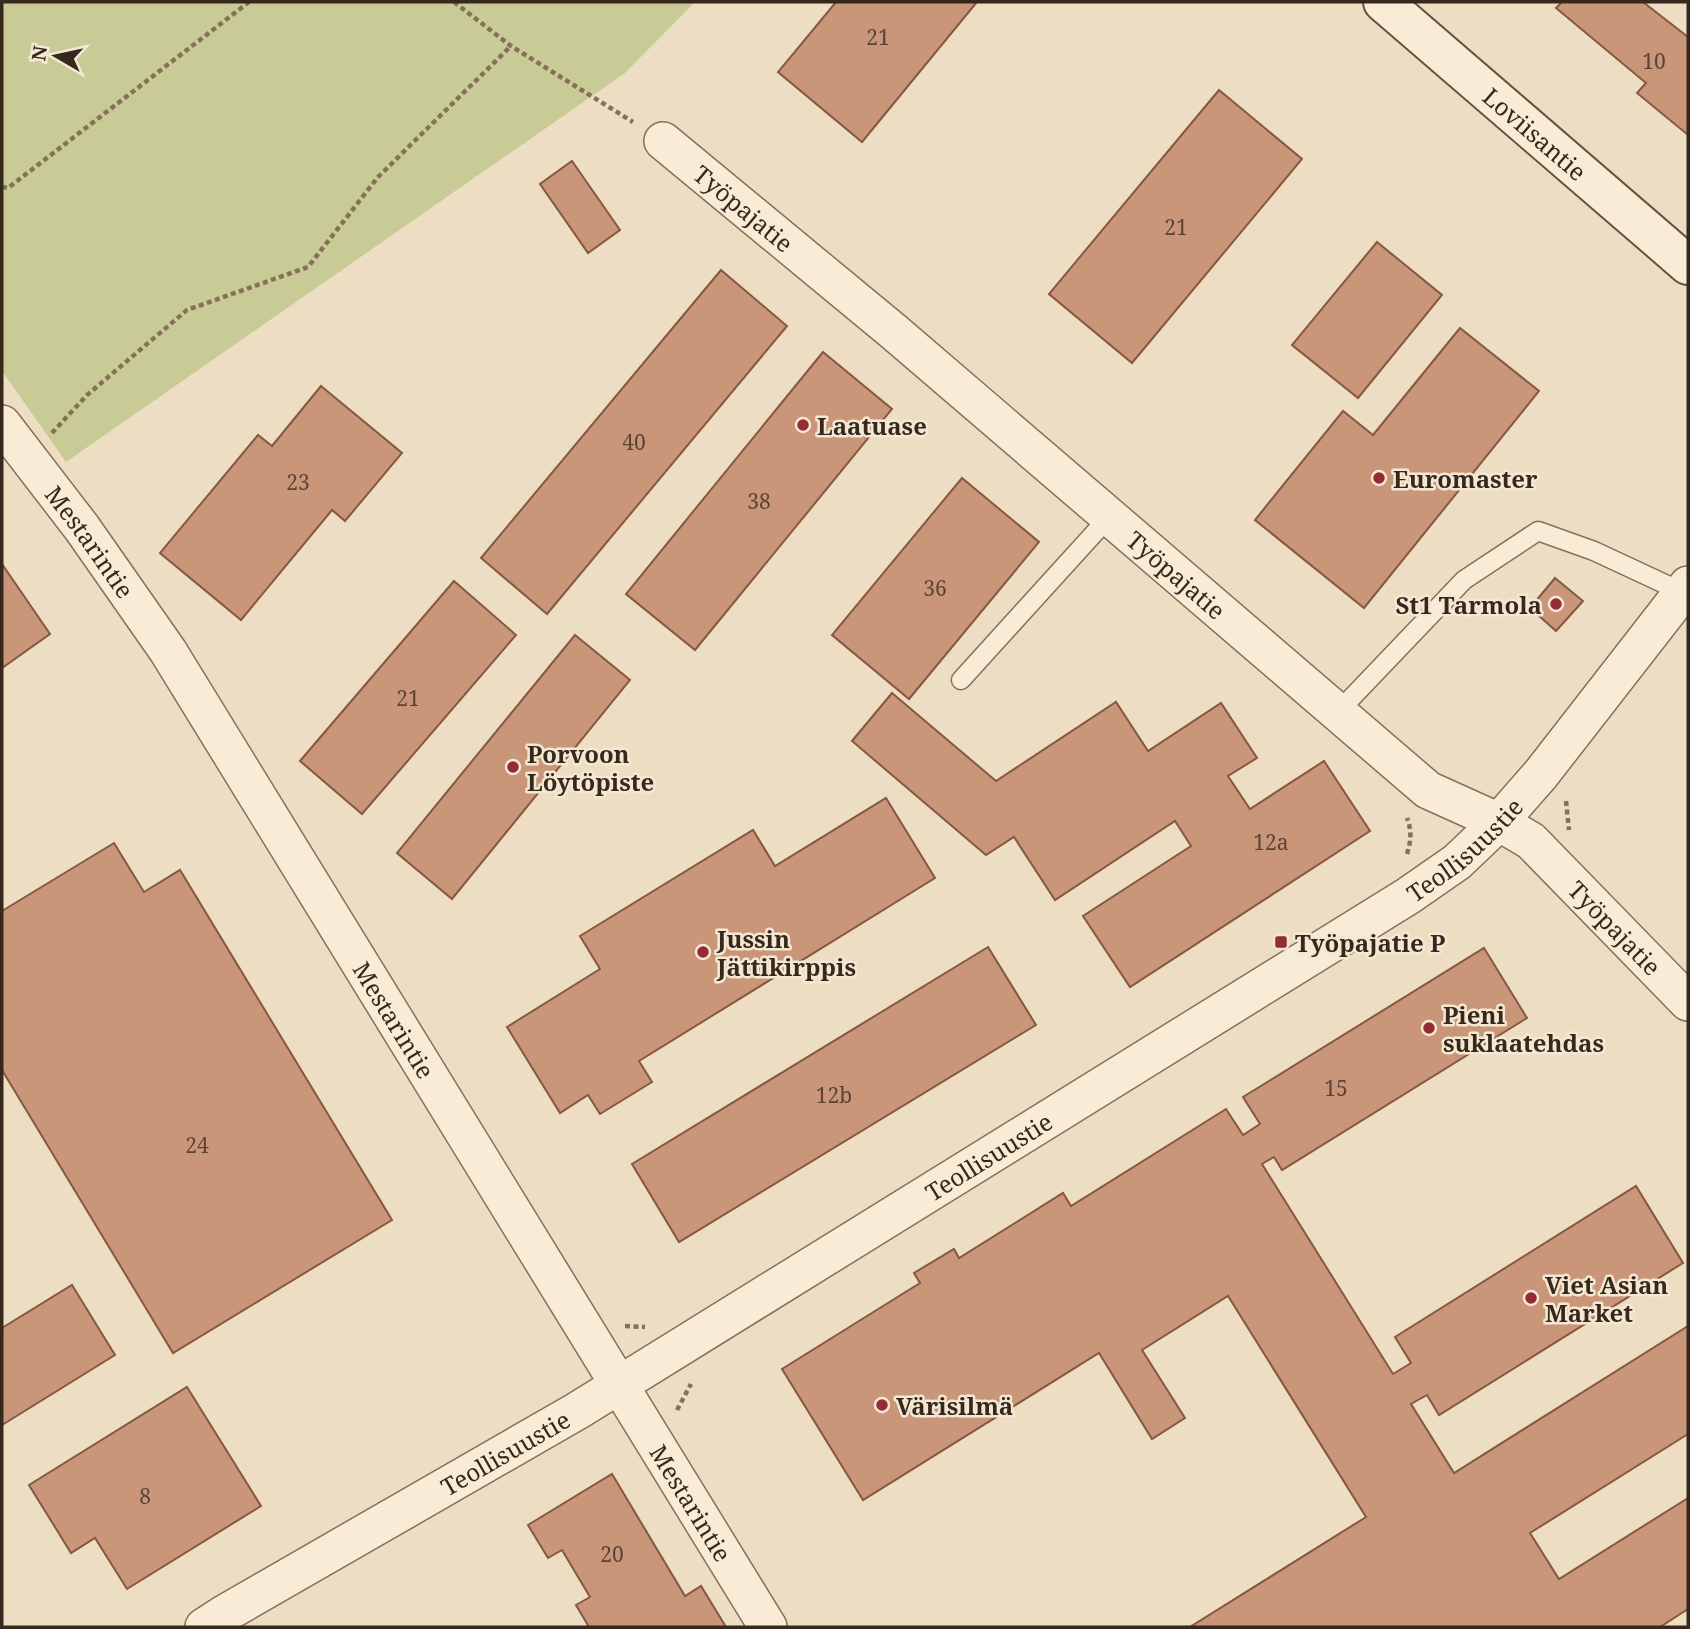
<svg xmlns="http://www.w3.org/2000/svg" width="1690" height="1629" font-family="'Noto Serif',serif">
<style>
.green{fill:#c9cb97}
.building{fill:#ca967a;stroke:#865741;stroke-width:2}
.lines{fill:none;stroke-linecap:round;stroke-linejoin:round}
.lane-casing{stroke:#876f5a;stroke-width:21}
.street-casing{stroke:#876f5a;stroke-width:40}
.secondary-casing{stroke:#69503d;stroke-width:42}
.path{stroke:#876f5a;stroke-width:4.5;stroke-dasharray:5 3.5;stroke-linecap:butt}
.lane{stroke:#f8ecd6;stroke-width:18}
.street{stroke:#f8ecd6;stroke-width:37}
.secondary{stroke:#f8ecd6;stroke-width:38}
.poi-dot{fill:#952b34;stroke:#f5e8d3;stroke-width:2.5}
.labels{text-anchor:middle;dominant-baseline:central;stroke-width:5;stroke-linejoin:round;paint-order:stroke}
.number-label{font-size:21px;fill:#5c4435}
.street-label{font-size:24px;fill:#37281e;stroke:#f5e8d3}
.poi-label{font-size:24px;font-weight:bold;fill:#37281e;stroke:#f5e8d3;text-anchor:start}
</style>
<rect width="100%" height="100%" fill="#eddec3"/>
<polygon class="green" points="2,2 695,2 625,73 66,462 2,371"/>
<g class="building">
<polygon points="836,2 977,2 862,142 778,72"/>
<polygon points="1562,2 1643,2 1688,37 1688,135 1637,93 1646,83 1556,8"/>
<polygon points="1219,90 1302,159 1132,363 1049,294"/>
<polygon points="572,161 620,230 588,253 540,184"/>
<polygon points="1377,242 1442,295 1358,398 1292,345"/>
<polygon points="721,270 787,326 547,614 481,558"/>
<polygon points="1460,328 1539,391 1364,608 1255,520 1343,411 1373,435"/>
<polygon points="823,352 892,409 695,650 626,594"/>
<polygon points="321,386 402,453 345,521 332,510 241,620 160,553 258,435 272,446"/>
<polygon points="962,478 1039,542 909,699 832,635"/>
<polygon points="2,564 50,634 2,668"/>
<polygon points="1555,578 1583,601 1556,631 1530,608"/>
<polygon points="454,581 516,635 362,814 300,761"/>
<polygon points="575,635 630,680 452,899 397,853"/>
<polygon points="892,693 996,781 1116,702 1148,751 1221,703 1257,758 1228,776 1250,809 1324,761 1370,831 1130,987 1083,916 1191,846 1175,821 1055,900 1014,837 986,855 852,741"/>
<polygon points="886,798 935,878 639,1061 652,1082 600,1114 588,1095 560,1113 507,1027 600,969 580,936 753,830 775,866"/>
<polygon points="114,843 144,892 180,870 392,1220 173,1353 2,1070 2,911"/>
<polygon points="988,947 1036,1025 679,1242 632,1164"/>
<polygon points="1484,948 1527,1018 1282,1170 1274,1157 1262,1164 1393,1374 1411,1363 1395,1337 1636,1186 1683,1263 1439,1415 1427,1395 1411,1404 1454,1473 1688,1326 1688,1434 1530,1533 1559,1579 1688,1498 1688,1609 1660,1627 1190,1627 1366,1517 1228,1296 1142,1350 1185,1418 1152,1439 1099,1353 863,1500 782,1369 920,1283 914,1273 954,1249 959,1258 1063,1193 1071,1206 1226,1109 1243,1135 1260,1124 1243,1097"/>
<polygon points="72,1285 115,1355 2,1425 2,1328"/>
<polygon points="187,1387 261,1506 127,1589 95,1538 71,1553 29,1485"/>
<polygon points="612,1474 685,1596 701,1586 726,1627 589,1627 576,1605 590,1597 562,1550 548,1558 528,1525"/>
</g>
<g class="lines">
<g class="lane-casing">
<g id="lane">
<polyline points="961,680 1109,517"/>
<polyline points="1337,713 1464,580 1538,531 1594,551 1682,592"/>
</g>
</g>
<g class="street-casing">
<g id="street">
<path id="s1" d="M663 141 893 331 1428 790 1499 822 1531 841 1688 1002"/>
<path id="s2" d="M2 424 82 528 168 651 768 1627"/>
<path id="s3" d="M204 1627 224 1614 577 1411 1408 896 1457 862 1499 822 1541 774 1688 585"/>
</g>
</g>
<g class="secondary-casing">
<g id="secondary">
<path id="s4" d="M1383 2 1688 265"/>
</g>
</g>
<g class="path">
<polyline points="454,2 511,46 633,122"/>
<polyline points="2,187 8,188 249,2"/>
<polyline points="52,433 87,395 187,310 308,267 378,177 511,46"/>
<polyline points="1566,801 1569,830"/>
<path d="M1407 854C1411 841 1412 831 1407 818"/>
<polyline points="625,1326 645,1327"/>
<polyline points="677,1410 691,1384"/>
</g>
<use href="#lane" class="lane"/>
<use href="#street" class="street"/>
<use href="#secondary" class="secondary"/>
</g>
<g class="poi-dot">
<circle cx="803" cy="425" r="7"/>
<circle cx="1379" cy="478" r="7"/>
<circle cx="1556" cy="604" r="7"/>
<circle cx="513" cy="767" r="7"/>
<rect x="1274" y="935" width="14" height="14" rx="3.5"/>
<circle cx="703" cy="952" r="7"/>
<circle cx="1429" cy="1028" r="7"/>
<circle cx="1531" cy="1298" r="7"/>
<circle cx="882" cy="1405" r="7"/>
</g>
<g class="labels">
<g class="number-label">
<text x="878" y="37">21</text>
<text x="1654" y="61">10</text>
<text x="1176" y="227">21</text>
<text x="634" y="442">40</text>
<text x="298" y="482">23</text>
<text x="759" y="501">38</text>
<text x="935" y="588">36</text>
<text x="408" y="698">21</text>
<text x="1271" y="842">12a</text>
<text x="1336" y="1088">15</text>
<text x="834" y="1095">12b</text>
<text x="197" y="1145">24</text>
<text x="145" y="1496">8</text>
<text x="612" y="1554">20</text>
</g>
<g class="street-label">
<text stroke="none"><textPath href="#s4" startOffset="201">Loviisantie</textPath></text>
<text stroke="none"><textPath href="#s1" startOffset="105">Työpajatie</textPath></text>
<text stroke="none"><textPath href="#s2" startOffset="147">Mestarintie</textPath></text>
<text stroke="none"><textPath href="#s1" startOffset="672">Työpajatie</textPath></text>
<text stroke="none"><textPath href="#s3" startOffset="1482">Teollisuustie</textPath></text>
<text stroke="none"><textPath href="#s1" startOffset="1239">Työpajatie</textPath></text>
<text stroke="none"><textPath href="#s2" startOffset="714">Mestarintie</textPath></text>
<text stroke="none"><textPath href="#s3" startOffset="915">Teollisuustie</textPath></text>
<text stroke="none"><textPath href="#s3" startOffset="348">Teollisuustie</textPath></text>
<text stroke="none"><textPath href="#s2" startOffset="1281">Mestarintie</textPath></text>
</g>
<g class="poi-label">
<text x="817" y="425">Laatuase</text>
<text x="1393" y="478">Euromaster</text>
<text x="1542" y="604" text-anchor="end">St1 Tarmola</text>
<text x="527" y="753">Porvoon<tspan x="527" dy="28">Löytöpiste</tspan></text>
<text x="717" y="938">Jussin<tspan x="717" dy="28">Jättikirppis</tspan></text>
<text x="1295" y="942">Työpajatie P</text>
<text x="1443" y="1014">Pieni<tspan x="1443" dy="28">suklaatehdas</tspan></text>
<text x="1545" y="1284">Viet Asian<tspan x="1545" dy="28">Market</tspan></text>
<text x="896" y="1405">Värisilmä</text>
</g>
</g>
<rect width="1690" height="1629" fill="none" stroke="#37281e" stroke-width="7"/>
<g transform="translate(56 56) rotate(279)" stroke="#f5e8d3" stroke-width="5" paint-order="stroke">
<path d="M0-5L12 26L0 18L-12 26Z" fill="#37281e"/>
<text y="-10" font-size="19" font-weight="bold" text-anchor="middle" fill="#37281e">N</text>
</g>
</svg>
